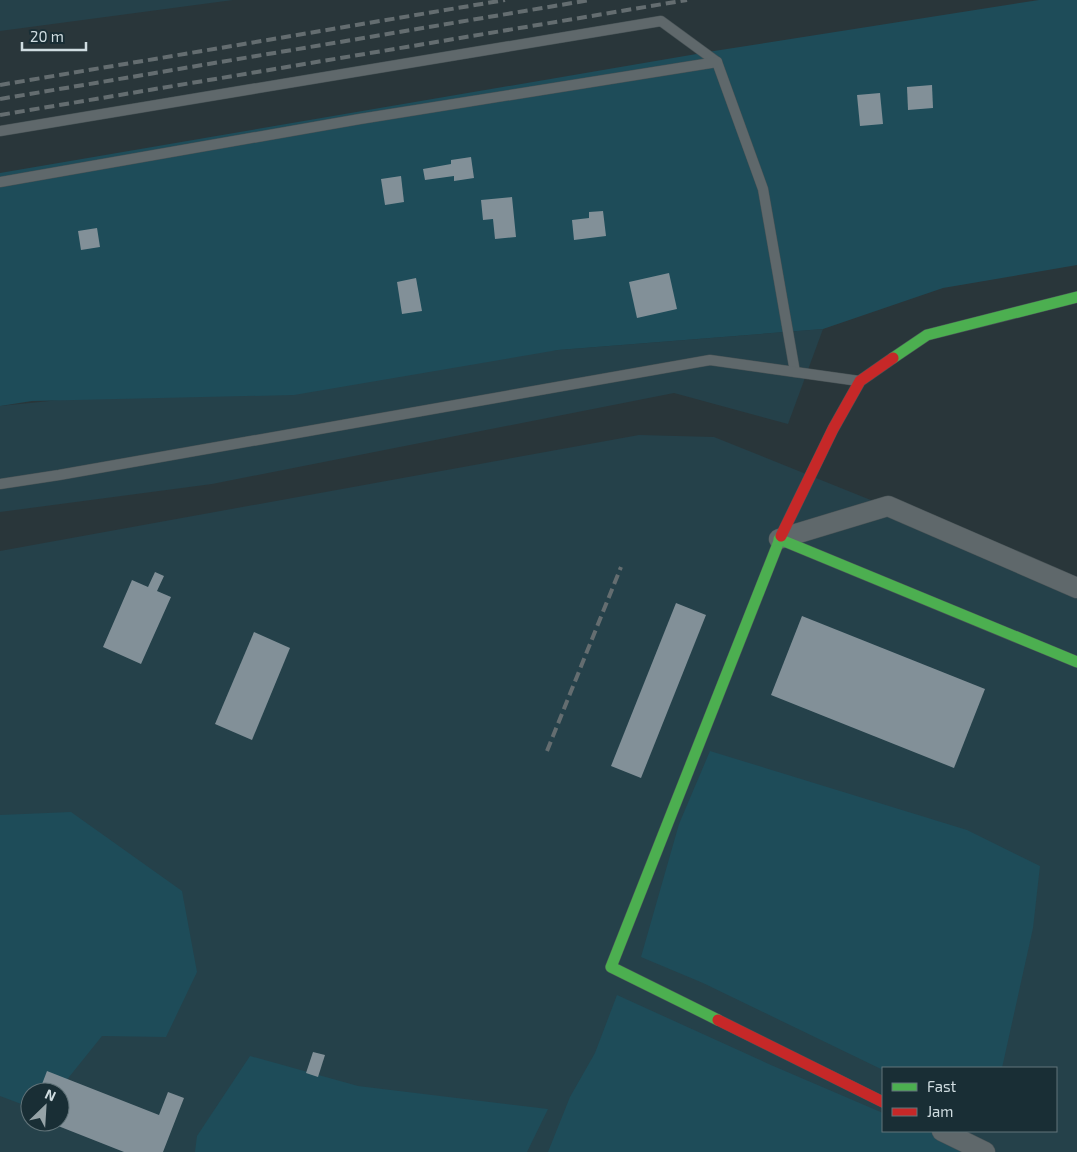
<svg xmlns="http://www.w3.org/2000/svg" width="1077" height="1152" font-family="'Exo 2',sans-serif">
<style>
.built{fill:#25414a;fill-rule:evenodd}
.green{fill:#1e4c59}
.building{fill:#829098}
.lines{fill:none;stroke-linecap:round;stroke-linejoin:round}
.lane-casing{stroke:#485356;stroke-width:11}
.street-casing{stroke:#485356;stroke-width:21}
.fast-casing{stroke:#485356;stroke-width:12}
.jam-casing{stroke:#485356;stroke-width:12}
.lane{stroke:#5f686b;stroke-width:10}
.street{stroke:#5f686b;stroke-width:20}
.fast{stroke:#4caf50;stroke-width:11}
.jam{stroke:#c62828;stroke-width:11}
.rail{stroke:#646d70;stroke-width:4;stroke-dasharray:10 5;stroke-linecap:butt}
</style>
<rect width="100%" height="100%" fill="#29363a"/>
<g class="built">
<polygon points="0,0 233,0 0,31"/>
<polygon points="823,329 788,424 674,393 212,484 0,512 0,406 558,350"/>
<path d="M639 435 714 437 1077 583V1152H0V551ZM883 1068H1056V1131H883ZM30 1092H60V1122H30Z"/>
</g>
<g class="green">
<polygon points="1039,0 1077,0 1077,265 943,288 823,329 558,350 294,395 32,401 0,406 0,173 714,51"/>
<polygon points="710,751 967,830 1040,866 1033,928 1002,1068 883,1068 883,1070 703,983 641,957 679,824"/>
<polygon points="71,812 182,891 197,972 166,1037 102,1036 57,1092 30,1092 30,1104 24,1105 0,1096 0,815"/>
<polygon points="617,995 771,1065 883,1113 883,1131 941,1131 971,1152 548,1152 570,1097 595,1053"/>
<polygon points="250,1056 358,1086 548,1109 527,1152 195,1152 197,1136"/>
</g>
<g class="building">
<polygon points="932,85 933,108 908,110 907,87"/>
<polygon points="880,93 883,124 860,126 857,95"/>
<polygon points="471,157 474,178 454,181 454,176 425,180 423,169 451,164 451,160"/>
<polygon points="401,176 404,202 385,205 381,179"/>
<polygon points="512,197 516,237 495,239 493,219 483,220 481,200"/>
<polygon points="603,211 606,236 574,240 572,220 589,218 589,212"/>
<polygon points="97,228 100,247 81,250 78,231"/>
<polygon points="669,273 677,309 637,318 629,282"/>
<polygon points="416,278 422,311 402,314 397,282"/>
<polygon points="155,572 164,576 157,591 171,597 141,664 103,647 132,580 148,587"/>
<polygon points="676,603 706,615 641,778 611,766"/>
<polygon points="802,616 985,689 954,768 771,695"/>
<polygon points="254,632 290,648 252,740 215,724"/>
<polygon points="313,1052 325,1055 318,1077 306,1073"/>
<polygon points="47,1071 159,1115 168,1092 184,1098 163,1152 124,1152 48,1122 60,1122 60,1092 39,1092"/>
</g>
<g class="lines">
<g class="lane-casing">
<g id="lane">
<polyline points="0,131 661,21 717,62"/>
<polyline points="0,182 360,119 717,62 763,189 795,372"/>
<polyline points="0,484 59,475 710,360 859,381"/>
</g>
</g>
<g class="street-casing">
<g id="street">
<polyline points="779,539 888,506 1077,588"/>
<polyline points="942,1131 985,1152"/>
</g>
</g>
<g class="fast-casing">
<g id="fast">
<polyline points="893,358 927,335 1077,297"/>
<polyline points="779,539 1077,662"/>
<polyline points="718,1020 611,967 781,536"/>
</g>
</g>
<g class="jam-casing">
<g id="jam">
<polyline points="781,536 833,429 860,381 893,358"/>
<polyline points="718,1020 883,1102"/>
</g>
</g>
<use href="#lane" class="lane"/>
<use href="#street" class="street"/>
<use href="#fast" class="fast"/>
<use href="#jam" class="jam"/>
<g class="rail">
<polyline points="0,85 505,0"/>
<polyline points="0,99 590,0"/>
<polyline points="0,115 687,0"/>
<polyline points="547,751 621,567"/>
</g>
</g>
<rect x="882" y="1067" width="175" height="65" fill="#192e35" stroke="#62747a"/>
<rect x="892" y="1083" width="25" height="8" fill="#4caf50" stroke="#62747a"/>
<text x="927" y="1092" font-size="15" fill="#d0dde1">Fast</text>
<rect x="892" y="1108" width="25" height="8" fill="#c62828" stroke="#62747a"/>
<text x="927" y="1117" font-size="15" fill="#d0dde1">Jam</text>
<g transform="translate(45 1107) rotate(25)"><circle r="24" fill="#192e35" stroke="#62747a"/>
<path d="M0-4L9 19L0 12L-9 19Z" fill="#96a3a7"/>
<text y="-8" font-size="14" font-weight="bold" text-anchor="middle" fill="#d0dde1">N</text>
</g>
<path d="M22 42v8h64v-8" fill="none" stroke="#d0dde1" stroke-width="2.5"/>
<text x="30" y="42" font-size="15" fill="#d0dde1" stroke="#192e35" stroke-width="4" paint-order="stroke">20 m</text>
</svg>
